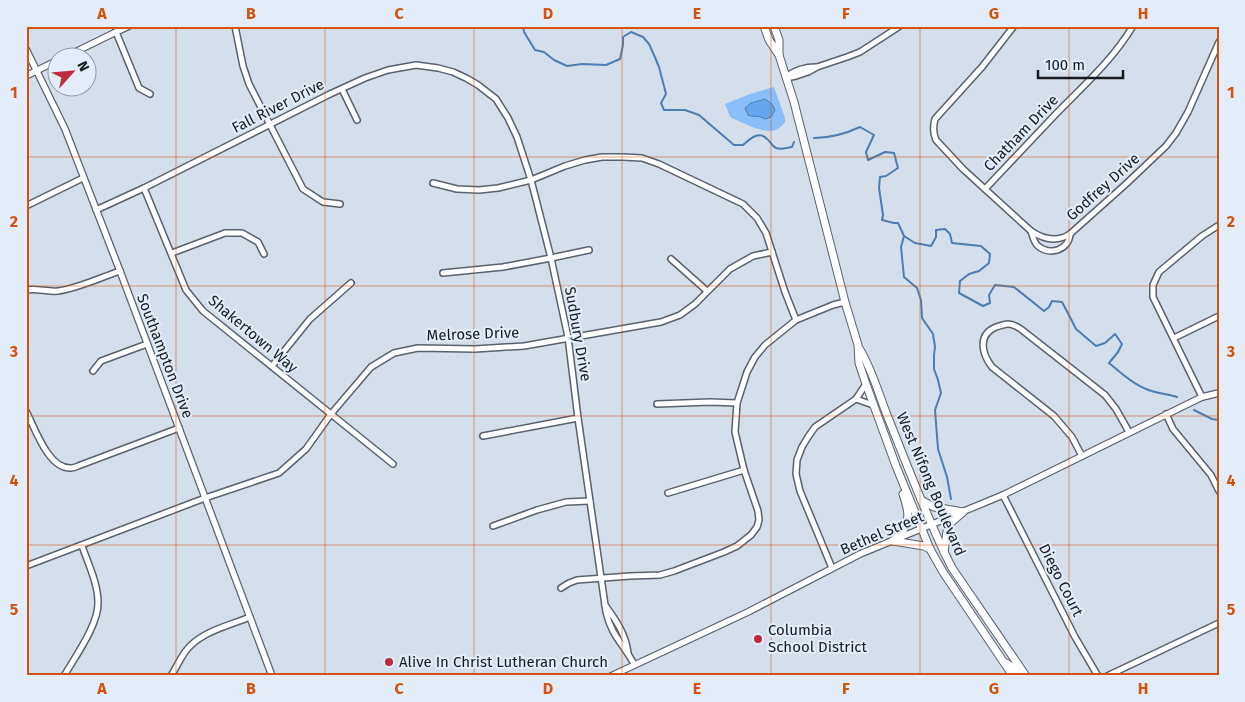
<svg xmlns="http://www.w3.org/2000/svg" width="1245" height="702" font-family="'Fira Sans',sans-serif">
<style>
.green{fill:#8abef8}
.water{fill:#64a7ef;stroke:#4d7db0}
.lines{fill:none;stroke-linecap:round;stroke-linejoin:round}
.stream{stroke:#4d7db0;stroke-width:2}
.minor-casing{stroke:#59626c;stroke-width:8}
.tertiary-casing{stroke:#59626c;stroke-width:8}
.secondary-casing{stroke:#59626c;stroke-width:9}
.minor{stroke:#fff;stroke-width:5}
.tertiary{stroke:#fff;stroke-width:5.5}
.secondary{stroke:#fff;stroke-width:7}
.grid{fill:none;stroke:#d3530e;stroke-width:1;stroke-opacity:0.55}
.poi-dot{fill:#bd2c3e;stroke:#e2edf9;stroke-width:2}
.labels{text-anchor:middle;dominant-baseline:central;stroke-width:4;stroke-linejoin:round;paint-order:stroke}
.street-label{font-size:15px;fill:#171a1e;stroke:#e2edf9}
.poi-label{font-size:15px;fill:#171a1e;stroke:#e2edf9;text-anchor:start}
.neatline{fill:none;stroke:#d3530e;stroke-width:2}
.grid-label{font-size:16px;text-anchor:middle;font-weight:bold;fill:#d3530e}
</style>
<rect width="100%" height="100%" fill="#d5dfeb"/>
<path class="green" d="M774 87 785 118V122C782 126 778 130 772 131 760 132 741 122 730 117L725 104 750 94Z"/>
<path class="water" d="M765 99 772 104 775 110 771 117 765 119C756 114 754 118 748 115L745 108 751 103Z"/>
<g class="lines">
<g class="stream">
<path d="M523 26 524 32 535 50 544 52 554 60 567 66 582 64 606 65 620 59 623 45V37L631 32 643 37 649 44 654 55 659 67 666 94 661 103 664 110H685L699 115 734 145H743C750 139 759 130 767 139 770 141 772 146 776 148 781 150 786 148 792 147L794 142"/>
<path d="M814 138C830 138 845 134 860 127L874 135 866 152 868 160 885 152 894 153 898 168 886 176 880 177 879 188 883 215 882 220 894 223H898L904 236 901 247 904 277 917 288 921 300 922 318 933 334 935 347 934 355V369L938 380 941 393 935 410 938 449 947 477 951 499"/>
<path d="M904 236 915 243 931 246 936 237V230L945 229 950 234 952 243 981 246 990 254 989 263 979 271 969 274 960 281 959 293 983 306 990 303 989 295 995 285 1014 287 1044 311 1049 307 1052 301 1062 302 1071 319 1076 329 1096 346 1105 343 1115 334 1122 344 1118 352 1109 363C1120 372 1132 384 1146 389 1155 393 1167 394 1177 397"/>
<polyline points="1194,410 1212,419 1219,420"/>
</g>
<g class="minor-casing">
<g id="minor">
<polyline points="235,26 243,66 249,84 303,189 323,202 340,204"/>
<path d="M1014 26 982 67 935 119C933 126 933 133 936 140L963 169 1031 231C1043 239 1056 243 1070 234L1126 184 1166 146 1176 133 1188 112 1219 42"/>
<polyline points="116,32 139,88 150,94"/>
<path d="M787 76C797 69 805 67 816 67"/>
<polyline points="786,78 796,76 808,72 817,67 847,57 860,52 900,26"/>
<polyline points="342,89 357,120"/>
<polyline points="433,183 457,189 479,190 498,188 531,180 565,166 585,160 602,157 623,157 642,158 659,164 743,204 757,218 766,233 785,292 796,320"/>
<polyline points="144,188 186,290 203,311 393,464"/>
<path d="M985 189C1008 165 1031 140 1054 116 1082 87 1112 61 1133 26"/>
<polyline points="26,206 83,178"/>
<path d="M96 210 144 188 330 94 365 78 388 70 416 65 438 68 453 72 466 78 478 85 496 99 508 118 517 137 531 180 551 258 568 337 578 418 606 612C611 635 624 645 634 664"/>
<path d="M1031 231C1033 237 1034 243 1038 246 1050 256 1069 250 1070 234"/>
<polyline points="172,253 225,233 242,233 258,242 264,254"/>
<polyline points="671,259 707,291"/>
<polyline points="443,273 503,267 551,258 589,250"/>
<path d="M26 290C37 288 47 292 58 291 76 289 102 277 120 271"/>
<polyline points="1174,338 1219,316"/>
<polyline points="272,366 310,319 351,283"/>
<polyline points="93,371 101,361 147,344"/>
<polyline points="1202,397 1153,297 1153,285 1159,272 1202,236 1219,225"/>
<polyline points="856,399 873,405"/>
<polyline points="657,404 710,402 737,403"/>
<path d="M26 411C35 428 48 469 71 468 73 468 76 467 78 466L179 428"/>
<polyline points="1166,414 1173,429 1211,475 1219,491"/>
<polyline points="483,436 578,418"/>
<path d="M1082 456 1072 437 1054 416 992 367C982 354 977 335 996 327 1000 326 1004 324 1008 324 1013 324 1018 327 1022 330L1105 395 1116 409 1129 432"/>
<polyline points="668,493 744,470"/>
<polyline points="1003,495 1075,637 1098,676"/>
<polyline points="493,526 537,510 566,502 590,501"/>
<polyline points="26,566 205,498 279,473 306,449 331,414 371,367 394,353 418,348 475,349 524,346 661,322 680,315 695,304 730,269 753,256 772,252"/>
<polyline points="832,568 800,491 796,474 797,460 802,447 808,437 815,427 856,399 866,384"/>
<polyline points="561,588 569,583 577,580 630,576 660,575 674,571 724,552 737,546 751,535 757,527 759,520 758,511 744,470 735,432 737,403 747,372 755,357 765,345 796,320 833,305 845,302"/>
<path d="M605 605C616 620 626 635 628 653"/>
<path d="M64 676C75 657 99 624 98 602 98 584 88 563 82 546"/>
<path d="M171 676C176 668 180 659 185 652 199 632 228 626 250 617"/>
<polyline points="1107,676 1219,623"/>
</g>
</g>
<g class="tertiary-casing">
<g id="tertiary">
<polyline points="26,49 65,129 120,271 272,676"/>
<polyline points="63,58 116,32 129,26"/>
<polyline points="26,76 58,60"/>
<polyline points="611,676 748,612 860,554 1003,495 1202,397 1219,393"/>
</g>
</g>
<g class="secondary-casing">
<g id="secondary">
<polyline points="764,26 769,40 779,55 794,102 845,302 858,345 859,363 866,384 896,466 930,549 943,572 1013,676"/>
<polyline points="774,26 779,40 779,55"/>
<path d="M859 348C872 369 878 392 887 415 908 467 927 519 952 568L1026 676"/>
<polyline points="921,500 934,507 963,512"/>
<path d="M893 541C896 537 901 534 904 529 911 518 907 506 903 494"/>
<polyline points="893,541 924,546 930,549"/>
<polyline points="944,552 948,525 963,512"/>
<polyline points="1006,663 1014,668 1020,676"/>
</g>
</g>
<use href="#minor" class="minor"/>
<use href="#tertiary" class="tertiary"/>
<use href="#secondary" class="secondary"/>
</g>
<path class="grid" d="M176 26V676M325 26V676M474 26V676M622 26V676M771 26V676M920 26V676M1069 26V676M26 157H1219M26 286H1219M26 416H1219M26 545H1219"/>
<g class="poi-dot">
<circle cx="758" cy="639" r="5"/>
<circle cx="389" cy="662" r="5"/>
</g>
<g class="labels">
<g class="street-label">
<text transform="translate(278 106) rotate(-27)">Fall River Drive</text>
<text transform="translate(1021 133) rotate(-46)">Chatham Drive</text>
<text transform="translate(1103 187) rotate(-42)">Godfrey Drive</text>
<text transform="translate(253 334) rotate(40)">Shakertown Way</text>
<text transform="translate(473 334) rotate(-2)">Melrose Drive</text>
<text transform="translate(578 334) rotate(80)">Sudbury Drive</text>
<text transform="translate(165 356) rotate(69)">Southampton Drive</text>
<text transform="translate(931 484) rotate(67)">West Nifong Boulevard</text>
<text transform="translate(882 533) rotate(-23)">Bethel Street</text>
<text transform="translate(1061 580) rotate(63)">Diego Court</text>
</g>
<g class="poi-label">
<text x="768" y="630">Columbia<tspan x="768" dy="17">School District</tspan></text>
<text x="399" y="662">Alive In Christ Lutheran Church</text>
</g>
</g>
<rect width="1245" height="702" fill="none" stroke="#e2edf9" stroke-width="55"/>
<g transform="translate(72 72) rotate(63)"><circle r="24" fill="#e2edf9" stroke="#9199a1"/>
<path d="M0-4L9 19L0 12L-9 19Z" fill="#bd2c3e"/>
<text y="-8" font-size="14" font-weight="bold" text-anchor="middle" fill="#171a1e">N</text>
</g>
<path d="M1038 70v8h85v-8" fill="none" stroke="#171a1e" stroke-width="2.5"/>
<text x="1045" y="70" font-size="15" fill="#171a1e" stroke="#e2edf9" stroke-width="4" paint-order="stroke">100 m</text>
<rect x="28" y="28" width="1190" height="646" class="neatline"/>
<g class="grid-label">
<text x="102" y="19">A</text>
<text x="251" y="19">B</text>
<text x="399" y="19">C</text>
<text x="548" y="19">D</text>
<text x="697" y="19">E</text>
<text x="846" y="19">F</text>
<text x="994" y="19">G</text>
<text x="1143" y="19">H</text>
<text x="14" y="98">1</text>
<text x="1231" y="98">1</text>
<text x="14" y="227">2</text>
<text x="1231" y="227">2</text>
<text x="14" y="357">3</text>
<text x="1231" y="357">3</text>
<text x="14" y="486">4</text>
<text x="1231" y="486">4</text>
<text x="14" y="615">5</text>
<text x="1231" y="615">5</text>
<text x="102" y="694">A</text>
<text x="251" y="694">B</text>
<text x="399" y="694">C</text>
<text x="548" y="694">D</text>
<text x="697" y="694">E</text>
<text x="846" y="694">F</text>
<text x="994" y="694">G</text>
<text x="1143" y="694">H</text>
</g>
</svg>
